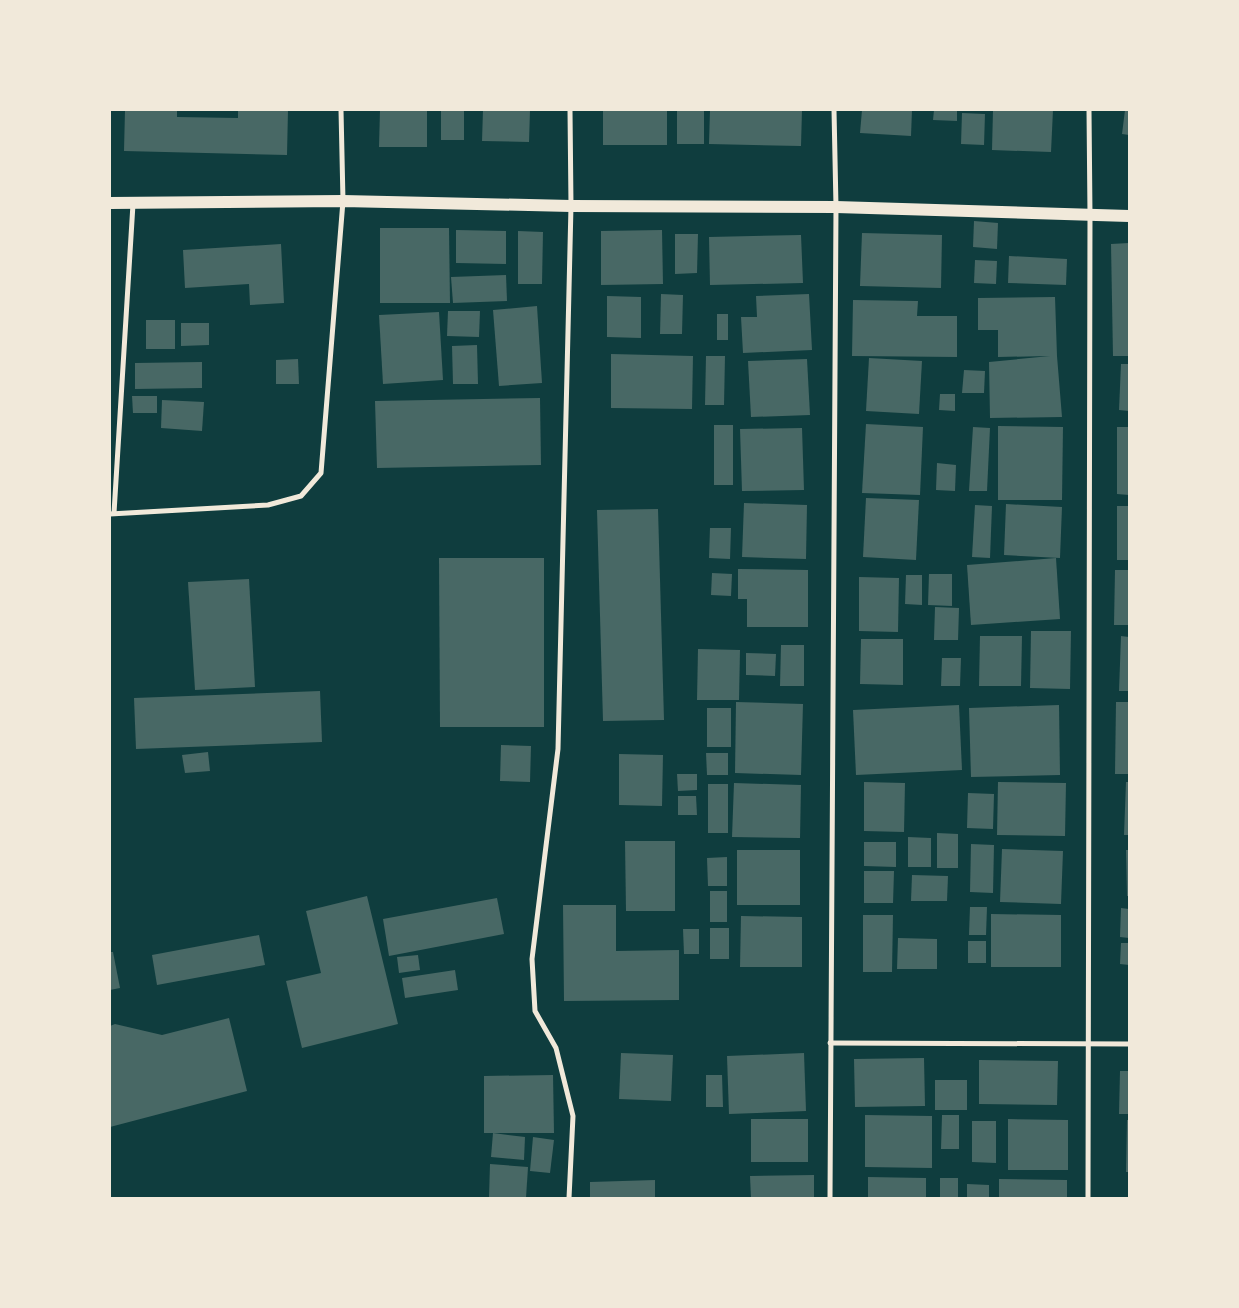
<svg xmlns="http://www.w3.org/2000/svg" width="1239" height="1308" font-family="Poppins,sans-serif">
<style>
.building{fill:#486865}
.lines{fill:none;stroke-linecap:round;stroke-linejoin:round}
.minor{stroke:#f1e9da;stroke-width:5}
.primary{stroke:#f1e9da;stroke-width:12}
</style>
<rect width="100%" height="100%" fill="#0f3d3e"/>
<g class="building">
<polygon points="125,110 177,110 177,117 238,118 238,110 288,110 287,155 124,151"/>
<polygon points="380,110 427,110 427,147 379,147"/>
<rect x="441" y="110" width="23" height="30"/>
<polygon points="483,110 530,110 529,142 482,141"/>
<rect x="603" y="110" width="64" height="35"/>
<rect x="677" y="110" width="27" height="34"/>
<polygon points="710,110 802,110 801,146 709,144"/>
<polygon points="862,110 912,110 911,136 860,133"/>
<polygon points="934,110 957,110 957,121 933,120"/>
<polygon points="993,110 1053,110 1051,152 992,150"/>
<polygon points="1125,110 1129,110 1129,135 1122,134"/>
<polygon points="962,113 985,114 984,145 961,144"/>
<polygon points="974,221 998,223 997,249 973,247"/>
<polygon points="380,228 449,228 450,303 380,303"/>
<polygon points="456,230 506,231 506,264 456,263"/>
<polygon points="662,230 663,284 601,285 601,231"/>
<polygon points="518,231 543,232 542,284 518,284"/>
<polygon points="862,233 942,235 941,288 860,286"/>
<polygon points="675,234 698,234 697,273 675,274"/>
<polygon points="801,235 803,283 710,285 709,237"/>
<polygon points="1129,243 1129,356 1113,356 1111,244"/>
<polygon points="281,244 284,303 250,305 249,284 185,288 183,250"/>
<polygon points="1009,256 1067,259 1066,285 1008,283"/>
<polygon points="975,260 997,261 996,284 974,283"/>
<polygon points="506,275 507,301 453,303 451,277"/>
<polygon points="661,294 683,295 682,334 660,334"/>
<polygon points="809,294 812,350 743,353 741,317 757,317 756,296"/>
<polygon points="607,296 641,297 641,338 607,337"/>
<polygon points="1055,297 1057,356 1062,417 990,418 989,362 1050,356 998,357 998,330 978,330 978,298"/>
<polygon points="853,300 918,301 917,316 957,316 957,357 852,356"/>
<polygon points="537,306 542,383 499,386 493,310"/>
<polygon points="448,311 480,311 479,337 447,336"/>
<polygon points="439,312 443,380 383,384 379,315"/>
<rect x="717" y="314" width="11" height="26"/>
<rect x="146" y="320" width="29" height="29"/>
<polygon points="181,323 209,323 209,345 181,346"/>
<polygon points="477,345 478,384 453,384 452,346"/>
<polygon points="611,354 693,356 692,409 611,408"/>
<polygon points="706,356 725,356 724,405 705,405"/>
<polygon points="869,358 922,361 919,414 866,411"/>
<polygon points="298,359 299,384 276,384 276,360"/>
<polygon points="807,359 810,415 751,417 748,361"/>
<polygon points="202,362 202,388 135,389 135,363"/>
<polygon points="1121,364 1129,364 1129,411 1119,410"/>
<polygon points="964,370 985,371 984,393 962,393"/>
<polygon points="940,394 955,394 955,411 939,410"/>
<polygon points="132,396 157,396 157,413 133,413"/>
<polygon points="540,398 541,465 377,468 375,401"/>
<polygon points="162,400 204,402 202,431 161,428"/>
<polygon points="866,424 923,427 920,495 862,493"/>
<rect x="714" y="425" width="19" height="60"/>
<polygon points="998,426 1063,427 1062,500 998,500"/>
<polygon points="973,427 990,428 987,491 969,491"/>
<polygon points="1117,427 1129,427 1129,495 1117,494"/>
<polygon points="802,428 804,490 742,491 740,429"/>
<polygon points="937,463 956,465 955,491 936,490"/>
<polygon points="866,498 919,500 916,560 863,557"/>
<polygon points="744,503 807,505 806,559 742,557"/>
<polygon points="1006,504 1062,507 1060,558 1004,555"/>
<polygon points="975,505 992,506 990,558 972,557"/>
<rect x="1117" y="506" width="12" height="54"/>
<polygon points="658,509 664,720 603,721 597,510"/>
<polygon points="710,528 731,528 730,559 709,558"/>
<polygon points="439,558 544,558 544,727 440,727"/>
<polygon points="1056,558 1060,619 971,625 967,565"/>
<polygon points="738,569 808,570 808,627 747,627 747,599 738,599"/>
<polygon points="1115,570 1129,570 1129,625 1114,625"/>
<polygon points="712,573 732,574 731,596 711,595"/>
<polygon points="929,574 952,574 952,606 928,605"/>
<polygon points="906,575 922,575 922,605 905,604"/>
<polygon points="859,577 899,578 898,632 859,631"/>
<polygon points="249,579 255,687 195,690 188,582"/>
<polygon points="935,607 959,608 958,640 934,640"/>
<polygon points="1031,631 1071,631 1070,689 1030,688"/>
<polygon points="980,636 1022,636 1021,686 979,686"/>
<polygon points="1121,636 1129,637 1129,691 1119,691"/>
<polygon points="861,639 903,639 903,685 860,684"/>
<polygon points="781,645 804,645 804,686 780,686"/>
<polygon points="698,649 740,650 739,700 697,700"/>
<polygon points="746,653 776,654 775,676 746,675"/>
<polygon points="942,658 961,658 960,686 941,686"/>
<polygon points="320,691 322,742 136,749 134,698"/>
<polygon points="736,702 803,704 801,775 735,773"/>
<polygon points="1116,702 1129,702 1129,774 1115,774"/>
<polygon points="959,705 962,770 856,775 853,710"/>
<polygon points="1059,705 1060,775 971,777 969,708"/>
<rect x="707" y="708" width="24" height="39"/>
<polygon points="501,745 531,746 530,782 500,781"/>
<polygon points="208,752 210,771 185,773 182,755"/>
<polygon points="706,753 728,753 728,775 707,775"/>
<polygon points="619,754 663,755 662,806 619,805"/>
<polygon points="677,774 697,774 697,790 678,791"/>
<polygon points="864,782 905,783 904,832 864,831"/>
<polygon points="998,782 1066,783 1065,836 997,835"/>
<polygon points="1126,782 1129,782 1129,835 1124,835"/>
<polygon points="734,783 801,785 800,838 732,837"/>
<rect x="708" y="784" width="20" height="49"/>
<polygon points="968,793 994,794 993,829 967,828"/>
<polygon points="678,796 696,796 697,815 678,815"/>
<polygon points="937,833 958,834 958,868 937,868"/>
<polygon points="908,837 931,838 931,867 908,867"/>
<polygon points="625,841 675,841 675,911 626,911"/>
<polygon points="864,842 896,842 896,867 864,866"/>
<polygon points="971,844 994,845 993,893 970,892"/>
<polygon points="1002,849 1063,851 1061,904 1000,902"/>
<rect x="737" y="850" width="63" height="55"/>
<polygon points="1126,850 1129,850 1129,896 1127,896"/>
<polygon points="727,857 727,886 708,886 707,858"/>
<polygon points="864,871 894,871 893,903 864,903"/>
<polygon points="912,875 948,876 947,901 911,901"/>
<rect x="710" y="891" width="17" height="31"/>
<polygon points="367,896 398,1024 302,1048 286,981 321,973 306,911"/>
<polygon points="497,898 504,934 389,956 383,919"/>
<polygon points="563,905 616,905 616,951 679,950 679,1000 564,1001"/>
<polygon points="970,907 987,907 986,935 969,935"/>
<polygon points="1121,908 1129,909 1129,938 1120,937"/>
<polygon points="991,914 1061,915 1061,967 991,967"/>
<polygon points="863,915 893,915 892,972 863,972"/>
<polygon points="741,916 802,917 802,967 740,967"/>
<rect x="710" y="928" width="19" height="31"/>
<polygon points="683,929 699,929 699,954 684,954"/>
<polygon points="259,935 265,965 157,985 152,955"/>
<polygon points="898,938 937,939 937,969 897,969"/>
<rect x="968" y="941" width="18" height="22"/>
<polygon points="1121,943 1129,943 1129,965 1120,964"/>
<polygon points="110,952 113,952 120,988 110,990"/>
<polygon points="418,955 420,970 399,973 397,957"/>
<polygon points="455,970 458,990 405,998 402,978"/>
<polygon points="229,1018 247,1091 110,1127 110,1026 115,1024 162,1035"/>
<polygon points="621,1053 673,1055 671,1101 619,1099"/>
<polygon points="804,1053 806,1111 729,1114 727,1056"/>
<polygon points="924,1058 925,1106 855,1107 854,1059"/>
<polygon points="979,1060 1058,1061 1057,1105 979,1104"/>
<polygon points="1120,1071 1129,1071 1129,1114 1119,1114"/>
<polygon points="553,1075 554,1133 484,1133 484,1076"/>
<polygon points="706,1075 722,1075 723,1107 706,1107"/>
<rect x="935" y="1080" width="32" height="30"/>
<polygon points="865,1115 932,1116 932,1168 865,1167"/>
<polygon points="942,1115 959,1115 959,1149 941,1149"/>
<rect x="751" y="1119" width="57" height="43"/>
<polygon points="1008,1119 1068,1120 1068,1170 1008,1170"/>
<polygon points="1127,1120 1129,1120 1129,1172 1126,1172"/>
<polygon points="972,1121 996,1121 996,1163 972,1162"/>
<polygon points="493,1133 525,1137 524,1160 491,1157"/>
<polygon points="533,1137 554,1140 550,1173 530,1171"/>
<polygon points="490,1164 528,1167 526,1198 489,1198"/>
<polygon points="814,1175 814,1198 751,1198 750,1176"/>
<polygon points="868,1177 926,1178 926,1198 868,1198"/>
<rect x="940" y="1178" width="18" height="20"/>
<polygon points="999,1179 1067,1180 1067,1198 999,1198"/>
<polygon points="655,1180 655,1198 590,1198 590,1182"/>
<polygon points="967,1184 989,1185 989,1198 967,1198"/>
</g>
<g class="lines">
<g class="minor">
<polyline points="114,513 133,204"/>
<polyline points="110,514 268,505 301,496 321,473 343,201 341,110"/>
<polyline points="830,1043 1129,1044"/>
<polyline points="569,1198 573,1116 556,1048 535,1011 532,959 558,749 571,206 570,110"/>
<polyline points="830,1198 836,207 834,110"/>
<polyline points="1088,1198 1090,215 1089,110"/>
</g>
<polyline class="primary" points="110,203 343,201 571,206 836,207 1129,216"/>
</g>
<rect width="1239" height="1308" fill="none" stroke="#f1e9da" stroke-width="222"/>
</svg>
